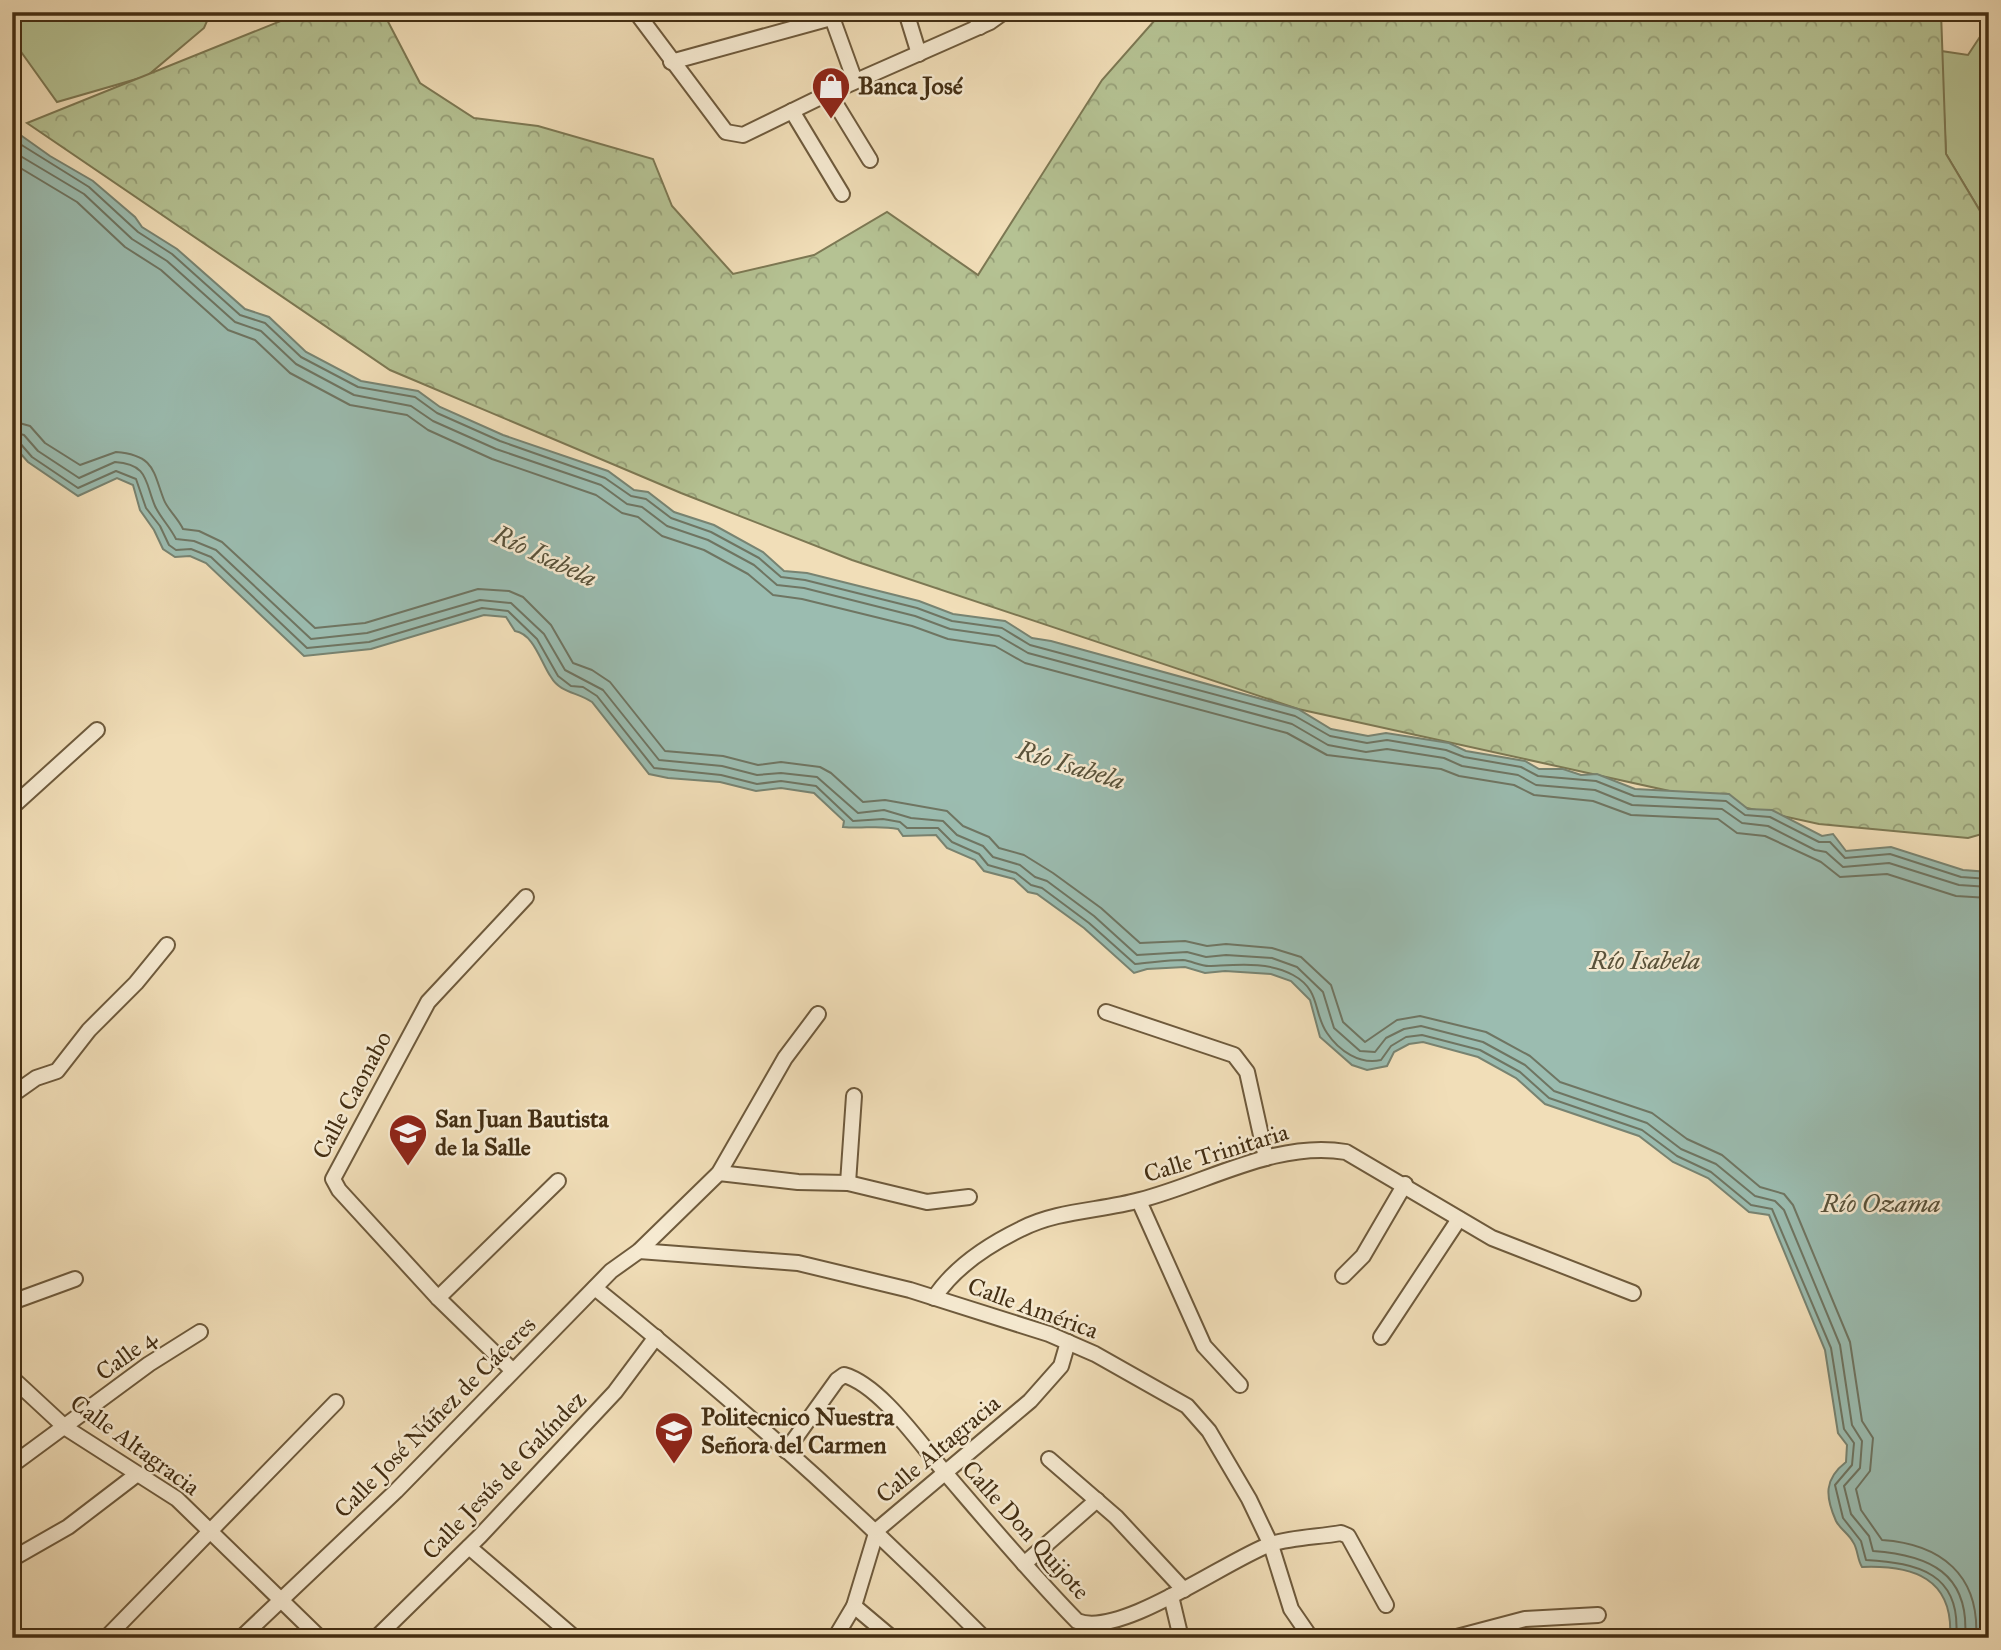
<svg xmlns="http://www.w3.org/2000/svg" width="2001" height="1650" font-family="'IM FELL Great Primer',serif">
<style>
.grass{fill:#b5c293;stroke:#7c7853;stroke-width:2}
.forest{fill:url(#forest-crowns);stroke:#7c7853;stroke-width:2}
.water{fill:#9bbcb0;stroke:#788371;stroke-width:2}
.lines{fill:none;stroke-linecap:round;stroke-linejoin:round}
.shore{stroke:#6f7562;stroke-width:2}
.street-casing{stroke:#6e5a3c;stroke-width:18}
.street{stroke:#f6ead1;stroke-width:14}
.labels{text-anchor:middle;dominant-baseline:central;stroke-width:5;stroke-linejoin:round;paint-order:stroke}
.poi-label{font-size:24px;font-weight:bold;fill:#432e13;stroke:#f6ead1;text-anchor:start}
.street-label{font-size:24px;fill:#432e13;stroke:#f6ead1}
.water-label{font-size:26px;font-style:italic;fill:#59523a;stroke:#f6ead1}
</style>
<defs>
<pattern id="forest-crowns" width="20" height="18" patternUnits="userSpaceOnUse" patternTransform="scale(1.75)"><rect width="20" height="18" fill="#b5c293"/><path d="M2 6a3 3 0 1 1 6 0M12 15a3 3 0 1 1 6 0" fill="none" stroke="#959e77"/></pattern>
</defs>
<rect width="100%" height="100%" fill="#f1deb8"/>
<filter id="stains"><feTurbulence type="fractalNoise" baseFrequency=".00286" numOctaves="4"/><feColorMatrix values="0 0 0 0 .2 0 0 0 0 .09 0 0 0 0 .02 0 0 0 .5 -.17"/></filter>
<radialGradient id="worn" r=".72"><stop offset=".6" stop-color="#630" stop-opacity="0"/><stop offset="1" stop-color="#630" stop-opacity=".3"/></radialGradient>
<g class="grass">
<polygon points="12,12 211,12 204,28 147,76 57,102 14,42"/>
<polygon points="1989,23 1989,226 1946,154 1941,51 1968,55"/>
</g>
<polygon class="forest" points="303,12 383,12 420,83 474,118 538,126 653,159 672,206 733,274 814,255 887,212 978,275 1102,80 1162,12 1941,12 1946,154 1989,226 1989,832 1968,838 1819,824 1298,709 852,560 681,493 390,370 27,123"/>
<path class="water" d="M12 129 50 156 93 181 135 217 142 227 177 249 245 309 269 317 306 352 361 381 418 391 440 407 503 435 608 471 634 490 648 492 674 512 714 525 763 552 784 571 807 573 919 601 953 614 1005 621 1032 638 1051 641 1298 709 1331 729 1368 736 1386 733 1449 743 1466 751 1525 761 1539 769H1563L1581 775 1597 774 1635 789 1729 794 1748 809 1772 810 1822 836 1833 834 1846 851 1891 847 1963 870 1989 872V1638H1950C1954 1578 1913 1565 1862 1567 1857 1559 1858 1549 1853 1542 1849 1534 1840 1529 1836 1521 1825 1496 1824 1479 1846 1462L1847 1445 1838 1433 1825 1350 1769 1215 1749 1212 1708 1178 1673 1162 1639 1136 1545 1104 1516 1078 1478 1057 1423 1042 1409 1044 1394 1052 1387 1066 1367 1070 1352 1065 1320 1037 1310 1000 1291 981 1271 974 1225 971 1205 973 1185 967 1147 969 1134 973 1084 928 1037 894 1028 892 1014 879 984 871 975 860 947 848 936 835 903 836 898 829C879 825 862 829 843 827L844 821 814 793 781 788 756 791 720 782 668 778 649 774 592 702C578 692 560 693 551 677 541 663 534 634 515 631L506 617 484 615 371 649 304 656 206 563 190 556 175 557 163 549 154 530 140 510 133 485 117 478 78 496 28 462 12 444Z"/>
<g class="lines">
<g class="shore">
<polyline points="12,139 89,187 138,232 172,254 240,315 265,323 301,357 358,387 415,397 437,413 500,441 605,478 631,496 646,499 671,518 711,532 759,558 781,577 805,580 917,608 952,621 1002,628 1030,645 1295,716 1330,736 1367,743 1387,740 1446,750 1464,757 1521,767 1538,776 1596,781 1634,796 1726,801 1745,815 1770,817 1819,842 1830,842 1845,858 1890,854 1961,877 1989,879"/>
<polyline points="12,151 84,194 132,239 167,261 235,322 261,331 296,364 354,395 411,406 433,421 496,449 601,485 627,504 642,507 667,526 708,540 754,565 777,585 804,588 915,616 950,629 999,636 1028,653 1292,724 1328,745 1366,752 1387,749 1444,758 1462,766 1518,775 1536,785 1595,790 1632,805 1722,809 1742,823 1768,826 1815,850 1826,852 1843,867 1889,863 1959,885 1989,887"/>
<polyline points="12,163 77,202 125,247 161,270 228,330 255,340 290,373 350,405 407,415 428,430 492,459 596,495 622,513 638,517 662,536 704,550 748,574 773,595 802,599 912,626 948,639 995,646 1025,663 1287,733 1327,755 1441,769 1459,776 1514,785 1534,795 1593,801 1631,815 1718,819 1737,833 1765,836 1821,862 1840,877 1887,874 1956,896 1989,898"/>
<path d="M12 421 30 426 45 443 80 465 116 452C155 455 153 472 164 500 168 510 178 518 183 529L199 531 222 542 315 628 365 623 478 589 509 591 523 597 551 625 573 663 592 670 610 682 665 751 723 756 758 765 781 762 820 767 831 773 863 802 885 800 947 811 963 826 989 837 999 848 1024 855 1053 873 1101 908 1140 943 1185 941 1207 946 1226 944 1272 948 1301 957 1331 985 1343 1022 1365 1042 1397 1020 1420 1016 1486 1032 1530 1056 1560 1082 1652 1113 1687 1139 1722 1155 1760 1187 1784 1194 1793 1205 1850 1342 1862 1421 1873 1438 1870 1471 1856 1489 1861 1510 1882 1540C1941 1544 1980 1575 1976 1638"/>
<path d="M12 432 24 435 38 451 79 478 115 462C149 464 145 483 155 506 160 517 170 527 176 539L194 541 216 550 311 639 367 633 480 600 511 603 544 634 565 670 603 690 659 760 722 766 757 775 781 773 817 777 858 813 884 810 911 818 943 821 957 835 983 846 993 857 1020 865 1035 877 1047 881 1094 916 1137 955 1187 952 1206 957 1226 955 1272 958 1297 967 1323 992 1334 1028 1360 1051 1375 1052 1386 1038 1404 1029 1421 1026 1483 1042 1525 1065 1554 1091 1647 1123 1681 1149 1716 1164 1755 1196 1775 1201 1784 1210 1840 1345 1852 1425 1862 1441 1860 1468 1844 1486 1851 1514 1869 1536 1873 1551C1929 1555 1970 1573 1965 1638"/>
<path d="M12 441 19 442 32 457 78 488 116 471 136 479 146 508 160 526 169 545 176 550 191 549 211 557 307 648 369 642 482 608 508 611 537 639 558 676 571 686 583 687 597 696 654 768 721 775 757 784 781 781 816 786 853 821 883 819 900 822 907 828H938L952 842 979 854 988 865 1016 873 1031 885 1042 888 1089 923 1135 964C1150 963 1166 960 1183 960 1192 961 1200 966 1209 966 1236 965 1268 961 1293 975 1321 990 1313 1013 1327 1033 1339 1051 1360 1065 1381 1060L1391 1046 1406 1037 1422 1035 1480 1050 1520 1072 1549 1098 1642 1130 1677 1156 1711 1172 1751 1205 1772 1209 1831 1348 1844 1429 1854 1443 1852 1465 1835 1485 1843 1518 1861 1541 1866 1560C1918 1563 1962 1573 1956 1638"/>
</g>
<g class="street-casing">
<g id="street">
<polyline points="636,12 726,132 743,135 829,93 990,22 1004,12"/>
<polyline points="830,12 855,81"/>
<polyline points="906,12 919,54"/>
<polyline points="974,12 980,27"/>
<polyline points="671,62 831,18"/>
<polyline points="829,93 870,160"/>
<polyline points="792,111 842,194"/>
<polyline points="12,807 97,730"/>
<polyline points="1106,1012 1234,1055 1247,1072 1266,1158"/>
<polyline points="12,1095 36,1078 57,1071 89,1030 136,983 167,945"/>
<polyline points="719,1173 798,1182 848,1183 927,1202 969,1197"/>
<polyline points="848,1183 854,1096"/>
<polyline points="1139,1201 1204,1346 1240,1385"/>
<polyline points="639,1251 798,1263 910,1290 1049,1334 1095,1354 1187,1406 1209,1431 1249,1499 1271,1545 1291,1609 1311,1638"/>
<polyline points="1343,1276 1363,1256 1405,1184"/>
<path d="M595 1288C731 1397 861 1514 984 1638"/>
<polyline points="438,1298 558,1181"/>
<path d="M934 1298C955 1266 988 1245 1021 1229 1058 1210 1101 1211 1140 1200 1207 1183 1276 1140 1346 1152L1492 1238 1633 1293"/>
<polyline points="12,1302 75,1279"/>
<polyline points="1381,1337 1459,1219"/>
<polyline points="512,1370 438,1298 339,1190 333,1179 428,1002 526,897"/>
<polyline points="12,1378 66,1428 177,1499 320,1638"/>
<path d="M786 1451 837 1380 844 1375C882 1386 922 1447 948 1476 990 1525 1032 1575 1077 1621 1120 1639 1228 1559 1271 1544 1293 1537 1319 1537 1341 1533L1348 1536 1386 1605"/>
<polyline points="1049,1459 1116,1517 1184,1590"/>
<polyline points="12,1465 149,1364 200,1332"/>
<polyline points="469,1547 575,1638"/>
<polyline points="12,1559 68,1527 136,1475"/>
<polyline points="1024,1564 1097,1500"/>
<polyline points="1171,1596 1181,1638"/>
<polyline points="854,1606 892,1638"/>
<polyline points="106,1638 336,1402"/>
<polyline points="241,1638 396,1491 611,1271 639,1251 719,1173 785,1058 818,1014"/>
<polyline points="376,1638 480,1536 615,1392 656,1337"/>
<polyline points="835,1638 854,1606 877,1530 1030,1401 1061,1366 1068,1342"/>
<polyline points="1453,1638 1525,1619 1598,1615"/>
</g>
</g>
<use href="#street" class="street"/>
</g>
<defs>
<g id="shop-pin" transform="scale(2.0125)"><path d="M0 17L-7.5 6A9.5 9.5 0 1 1 7.5 6Z" fill="#8f2418" stroke="#f6ead1"/><path d="M-5-2.5h2.3a2.7 3.5 0 0 1 5.4 0H5L5.5 6h-11ZM-1.5-2.5h3a1.5 2.3 0 0 0-3 0Z" fill="#fff"/></g>
<g id="school-pin" transform="scale(2.0125)"><path d="M0 17L-7.5 6A9.5 9.5 0 1 1 7.5 6Z" fill="#8f2418" stroke="#f6ead1"/><path d="M0-5L7-2L0 1L-7-2ZM-4 1L0 2.5L4 1V4Q0 6-4 4Z" fill="#fff"/></g>
</defs>
<g fill-rule="evenodd">
<use href="#shop-pin" x="831" y="86"/>
<use href="#school-pin" x="408" y="1133"/>
<use href="#school-pin" x="674" y="1431"/>
</g>
<g class="labels">
<g class="poi-label">
<text x="858" y="86">Banca José</text>
<text x="435" y="1119">San Juan Bautista<tspan x="435" dy="28">de la Salle</tspan></text>
<text x="701" y="1417">Politecnico Nuestra<tspan x="701" dy="28">Señora del Carmen</tspan></text>
</g>
<g class="street-label">
<text transform="translate(352 1095) rotate(-62)">Calle Caonabo</text>
<text transform="translate(1216 1153) rotate(-17)">Calle Trinitaria</text>
<text transform="translate(1033 1308) rotate(20)">Calle América</text>
<text transform="translate(126 1355) rotate(-36)">Calle 4</text>
<text transform="translate(435 1417) rotate(-45)">Calle José Núñez de Cáceres</text>
<text transform="translate(135 1445) rotate(36)">Calle Altagracia</text>
<text transform="translate(938 1449) rotate(-40)">Calle Altagracia</text>
<text transform="translate(504 1475) rotate(-46)">Calle Jesús de Galíndez</text>
<text transform="translate(1026 1530) rotate(48)">Calle Don Quijote</text>
</g>
<g class="water-label">
<text transform="translate(545 556) rotate(25)">Río Isabela</text>
<text transform="translate(1071 765) rotate(17)">Río Isabela</text>
<text x="1645" y="960">Río Isabela</text>
<text x="1881" y="1203">Río Ozama</text>
</g>
</g>
<rect width="2001" height="1650" fill="none" stroke="#f1deb8" stroke-width="42"/>
<rect x="14" y="14" width="1973" height="1622" fill="none" stroke="#432e13" stroke-width="3.5"/>
<rect x="21" y="21" width="1959" height="1608" fill="none" stroke="#432e13" stroke-width="2"/>
<rect width="100%" height="100%" filter="url(#stains)"/>
<rect width="100%" height="100%" fill="url(#worn)"/>
</svg>
